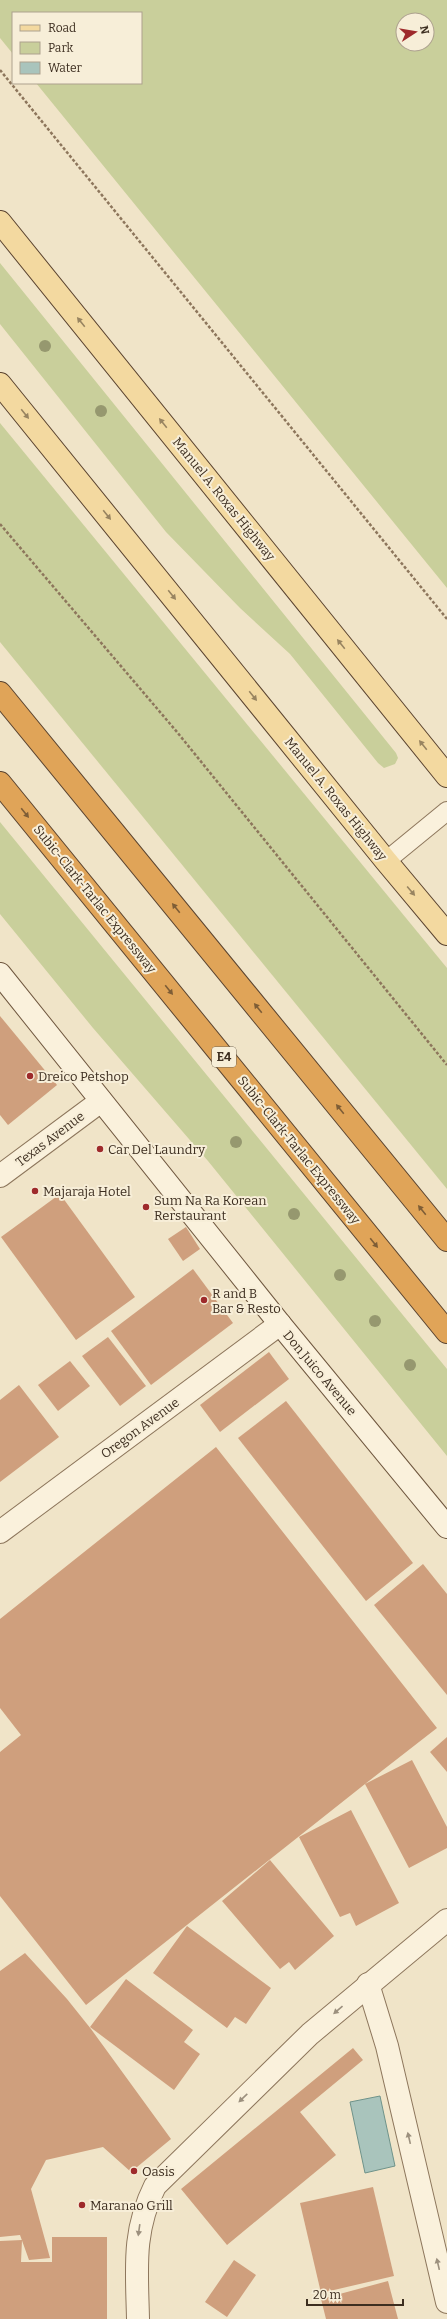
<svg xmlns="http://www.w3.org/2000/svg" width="447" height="2319" font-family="Bitter,serif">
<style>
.green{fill:#c9cf9b;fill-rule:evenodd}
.water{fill:#a9c4bc;stroke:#6f938a}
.building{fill:#cf9f7d}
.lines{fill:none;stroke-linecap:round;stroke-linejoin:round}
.service-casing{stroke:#8d765c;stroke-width:20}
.minor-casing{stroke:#8d765c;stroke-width:24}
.secondary-casing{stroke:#6f573f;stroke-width:24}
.primary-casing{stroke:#5b4430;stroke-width:24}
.motorway-casing{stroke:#5b4430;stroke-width:24}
.path{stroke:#8d765c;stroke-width:2.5;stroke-dasharray:3 2;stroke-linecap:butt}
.service{stroke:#faf1dc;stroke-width:18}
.minor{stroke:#faf1dc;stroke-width:22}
.secondary{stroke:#faf1dc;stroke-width:22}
.primary{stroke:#f3d9a0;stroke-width:22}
.motorway{stroke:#e0a458;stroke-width:22}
.tree{fill:#96986f}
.oneway{fill:#988460}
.oneway2{fill:#7e5d36}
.oneway3{fill:#9c907e}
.poi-dot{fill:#9e2a2b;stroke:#f7eed8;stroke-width:1.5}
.labels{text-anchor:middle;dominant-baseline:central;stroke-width:4;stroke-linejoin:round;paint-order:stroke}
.shield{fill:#f7eed8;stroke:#756857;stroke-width:1}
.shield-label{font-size:12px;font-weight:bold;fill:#3d2e20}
.street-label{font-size:13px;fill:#3d2e20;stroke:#f7eed8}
.poi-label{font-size:13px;fill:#3d2e20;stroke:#f7eed8;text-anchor:start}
</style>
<rect width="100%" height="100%" fill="#f0e4c8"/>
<g class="green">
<path d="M0 0H447V588L36 83H141V13H13V54L0 38ZM403 20H427V44H403Z"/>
<polygon points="0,263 396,753 398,758 395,764 384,768 378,763 290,654 240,608 166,532 0,324"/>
<polygon points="0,423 447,968 447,1189 0,642"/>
<polygon points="0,822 447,1369 447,1456 208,1161 93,1028 0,914"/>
</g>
<polygon class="water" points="380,2096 395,2166 365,2173 350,2102"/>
<g class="building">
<polygon points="0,1016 57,1085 8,1125 0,1115"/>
<polygon points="60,1194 135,1297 76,1340 1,1237"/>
<polygon points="186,1227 200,1249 183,1261 168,1239"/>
<polygon points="193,1269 233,1323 151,1385 111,1331"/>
<polygon points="108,1337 146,1386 120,1406 82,1356"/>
<polygon points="269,1352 289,1379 220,1432 200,1405"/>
<polygon points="70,1361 90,1386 58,1411 38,1385"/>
<polygon points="19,1385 59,1437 0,1482 0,1400"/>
<polygon points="286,1401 413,1563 366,1601 238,1438"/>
<polygon points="216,1447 437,1728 365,1784 412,1760 447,1827 447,1848 409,1868 365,1784 86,2005 0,1896 0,1752 21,1735 0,1708 0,1619"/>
<polygon points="423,1564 447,1594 447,1695 374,1605"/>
<polygon points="447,1737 447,1772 430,1752"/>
<polygon points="351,1810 399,1903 356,1926 350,1913 340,1917 299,1837"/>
<polygon points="270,1860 334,1936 295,1970 289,1962 280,1969 222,1901"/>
<polygon points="187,1926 271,1988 246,2024 235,2017 227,2028 153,1973"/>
<polygon points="25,1953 67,1999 91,2029 171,2139 131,2172 103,2147 46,2160 31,2189 50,2258 29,2260 20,2235 0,2237 0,1971"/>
<polygon points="126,1979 193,2030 184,2042 200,2054 174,2090 90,2027"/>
<polygon points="353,2048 363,2060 300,2112 336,2155 227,2245 181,2189"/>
<polygon points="373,2187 394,2276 321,2293 300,2203"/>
<polygon points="52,2237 107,2237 107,2319 0,2319 0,2241 22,2240 21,2262 52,2262"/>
<polygon points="234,2260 256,2275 227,2317 205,2302"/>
<polygon points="388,2281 398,2319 326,2319 321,2299"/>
</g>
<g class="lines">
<g class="service-casing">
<polyline id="service" points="386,861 447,811"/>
</g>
<g class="minor-casing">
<g id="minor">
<polyline points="0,1176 101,1101"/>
<polyline points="0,1532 280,1324"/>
<polyline points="368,1984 387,2046 447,2302"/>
<path d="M138 2319C137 2270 132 2232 155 2186L310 2034 447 1920"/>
</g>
</g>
<g class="secondary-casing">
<polyline id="secondary" points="0,974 280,1324 447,1527"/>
</g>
<g class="primary-casing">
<g id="primary">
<polyline points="0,222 447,776"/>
<polyline points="0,384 386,861 447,934"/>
</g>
</g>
<g class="motorway-casing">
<g id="motorway">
<polyline points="0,693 447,1240"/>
<polyline points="0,783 447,1332"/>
</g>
</g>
<g class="path">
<polyline points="0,70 447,619"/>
<polyline points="0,524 177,732 447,1065"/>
</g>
<use href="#service" class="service"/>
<use href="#minor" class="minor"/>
<use href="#secondary" class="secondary"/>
<use href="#primary" class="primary"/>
<use href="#motorway" class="motorway"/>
</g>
<g class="tree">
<circle cx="45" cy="346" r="6"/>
<circle cx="101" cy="411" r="6"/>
<circle cx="236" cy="1142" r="6"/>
<circle cx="294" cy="1214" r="6"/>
<circle cx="340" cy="1275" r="6"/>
<circle cx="375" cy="1321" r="6"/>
<circle cx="410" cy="1365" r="6"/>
</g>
<defs><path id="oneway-solid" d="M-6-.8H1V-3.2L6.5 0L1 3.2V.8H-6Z"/></defs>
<g class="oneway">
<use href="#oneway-solid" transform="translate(81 322) rotate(-129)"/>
<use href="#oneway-solid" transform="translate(25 414) rotate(51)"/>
<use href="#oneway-solid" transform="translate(163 423) rotate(-129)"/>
<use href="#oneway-solid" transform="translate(107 515) rotate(51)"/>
<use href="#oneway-solid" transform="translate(172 595) rotate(51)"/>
<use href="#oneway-solid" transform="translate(341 644) rotate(-129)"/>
<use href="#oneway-solid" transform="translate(253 696) rotate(51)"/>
<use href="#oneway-solid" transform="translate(423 745) rotate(-129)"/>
<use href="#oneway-solid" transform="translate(411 891) rotate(50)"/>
</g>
<g class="oneway2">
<use href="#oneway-solid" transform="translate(25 813) rotate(51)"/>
<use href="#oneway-solid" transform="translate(176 908) rotate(-129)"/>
<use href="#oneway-solid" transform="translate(169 990) rotate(51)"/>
<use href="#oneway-solid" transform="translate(258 1008) rotate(-129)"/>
<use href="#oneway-solid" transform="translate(340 1109) rotate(-129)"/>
<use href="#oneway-solid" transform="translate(422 1210) rotate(-129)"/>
<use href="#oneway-solid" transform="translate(374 1243) rotate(51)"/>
</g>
<g class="oneway3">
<use href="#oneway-solid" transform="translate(338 2010) rotate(139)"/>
<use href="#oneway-solid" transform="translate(243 2098) rotate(136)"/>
<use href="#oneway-solid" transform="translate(409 2138) rotate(-103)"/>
<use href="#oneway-solid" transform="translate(139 2230) rotate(98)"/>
<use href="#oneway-solid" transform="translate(438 2264) rotate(-103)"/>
</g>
<g class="poi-dot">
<circle cx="30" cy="1076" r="4"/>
<circle cx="100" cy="1149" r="4"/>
<circle cx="35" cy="1191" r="4"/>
<circle cx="146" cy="1207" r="4"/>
<circle cx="204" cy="1300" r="4"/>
<circle cx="134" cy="2171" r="4"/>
<circle cx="82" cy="2205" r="4"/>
</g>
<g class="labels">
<rect class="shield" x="212" y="1047" width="24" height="20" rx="3"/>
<g class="shield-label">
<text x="224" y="1057">E4</text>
</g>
<g class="street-label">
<text transform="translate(224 499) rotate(51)">Manuel A. Roxas Highway</text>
<text transform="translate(336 799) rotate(51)">Manuel A. Roxas Highway</text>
<text transform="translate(95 899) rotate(51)">Subic-Clark-Tarlac Expressway</text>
<text transform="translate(50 1139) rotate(-37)">Texas Avenue</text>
<text transform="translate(299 1150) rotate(51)">Subic-Clark-Tarlac Expressway</text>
<text transform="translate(320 1373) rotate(50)">Don Juico Avenue</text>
<text transform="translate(140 1428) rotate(-36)">Oregon Avenue</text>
</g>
<g class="poi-label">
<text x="38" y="1076">Dreico Petshop</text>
<text x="108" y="1149">Car Del Laundry</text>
<text x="43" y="1191">Majaraja Hotel</text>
<text x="154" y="1200">Sum Na Ra Korean<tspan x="154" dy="15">Rerstaurant</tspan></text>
<text x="212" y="1293">R and B<tspan x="212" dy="15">Bar &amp; Resto</tspan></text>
<text x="142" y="2171">Oasis</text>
<text x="90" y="2205">Maranao Grill</text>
</g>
</g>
<rect x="12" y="12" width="130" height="72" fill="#f7eed8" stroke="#ada18e"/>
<rect x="20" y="25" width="20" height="6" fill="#f3d9a0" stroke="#ada18e"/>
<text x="48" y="32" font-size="12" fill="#3d2e20">Road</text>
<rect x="20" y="42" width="20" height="12" fill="#c9cf9b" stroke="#ada18e"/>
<text x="48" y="52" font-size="12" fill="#3d2e20">Park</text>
<rect x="20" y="62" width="20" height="12" fill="#a9c4bc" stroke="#ada18e"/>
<text x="48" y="72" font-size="12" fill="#3d2e20">Water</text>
<g transform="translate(415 32) rotate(78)"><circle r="19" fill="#f7eed8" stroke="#ada18e"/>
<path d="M0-3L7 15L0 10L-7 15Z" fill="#9e2a2b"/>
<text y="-6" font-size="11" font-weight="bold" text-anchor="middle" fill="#3d2e20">N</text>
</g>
<path d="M307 2299v6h96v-6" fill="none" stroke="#3d2e20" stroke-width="2"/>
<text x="313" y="2299" font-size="12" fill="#3d2e20" stroke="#f7eed8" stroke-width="3" paint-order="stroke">20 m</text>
</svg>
